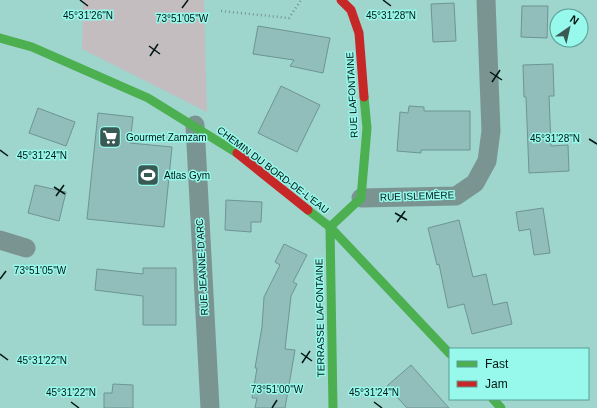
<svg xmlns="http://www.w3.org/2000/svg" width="597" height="408" font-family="Arial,sans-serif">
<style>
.green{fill:#c4bdc0}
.building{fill:#91bdbb;stroke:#6d9593}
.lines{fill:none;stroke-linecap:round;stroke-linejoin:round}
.path{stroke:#789490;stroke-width:2.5;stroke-dasharray:1 3;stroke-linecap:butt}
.street{stroke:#7a9491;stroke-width:19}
.fast{stroke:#4caf50;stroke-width:9}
.jam{stroke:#c62828;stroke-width:9}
.ticks{fill:none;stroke:#021614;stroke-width:1.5}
.labels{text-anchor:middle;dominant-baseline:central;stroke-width:3;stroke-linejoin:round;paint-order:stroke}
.street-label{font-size:10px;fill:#021614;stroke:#96f9eb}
.poi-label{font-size:10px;fill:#021614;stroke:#96f9eb;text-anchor:start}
.ticks-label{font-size:10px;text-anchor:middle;fill:#021614;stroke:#96f9eb;stroke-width:3;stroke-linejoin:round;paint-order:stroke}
</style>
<rect width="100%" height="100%" fill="#9ed5cd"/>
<polygon class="green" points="83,0 204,0 207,112 82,49"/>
<g class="building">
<polygon points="454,3 456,41 433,42 431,4"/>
<polygon points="522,6 548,6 547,38 521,37"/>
<polygon points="258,26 330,38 323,73 290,66 294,60 253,54"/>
<polygon points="553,64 554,96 549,96 551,146 568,145 569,171 529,173 526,97 524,97 523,65"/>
<polygon points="281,86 320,105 297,152 258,133"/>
<polygon points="409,106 424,107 424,111 470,111 470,150 421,150 421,153 397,151 400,112 408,113"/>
<polygon points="38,108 75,122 66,146 29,133"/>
<polygon points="98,113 133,117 130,143 172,147 164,227 87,219"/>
<polygon points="35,185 66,192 59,221 28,213"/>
<polygon points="226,200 262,202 261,222 251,222 251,232 225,230"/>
<polygon points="543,208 550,253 534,255 530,229 519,231 516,212"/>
<polygon points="459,220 473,277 486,274 493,305 507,302 512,324 472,334 464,304 448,308 439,264 437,265 428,228"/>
<polygon points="284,244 307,255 293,282 297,284 291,296 285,349 295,350 285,408 255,408 257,398 252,398 257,368 255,368 262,327 264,297 280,265 275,262"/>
<polygon points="143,268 176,268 176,325 143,325 143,296 95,290 97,269 143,274"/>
<polygon points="411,365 449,408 407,408 387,386"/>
<polygon points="113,384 133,385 133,408 104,408 104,393 112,393"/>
</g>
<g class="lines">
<polyline class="path" points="221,11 289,18 301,0"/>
<g class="street">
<polyline points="195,125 210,408"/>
<polyline points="361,198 456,196 475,183 487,161 491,131 486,0"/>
<polyline points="0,240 26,248"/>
</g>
<g class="fast">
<polyline points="0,38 32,47 148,98 237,153"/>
<polyline points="308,210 330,227 450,354"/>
<polyline points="493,399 501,408"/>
<polyline points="333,408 330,227 361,198 367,128 364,97"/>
</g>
<g class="jam">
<polyline points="341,0 351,10 359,33 364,97"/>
<polyline points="237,153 308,210"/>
</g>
</g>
<path class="ticks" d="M80 0 88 6M383 0 391 6M182 8 188 0M149 46 160 54M150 56 158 44M490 72 502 80M492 82 500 70M589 139 597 144M0 150 8 156M54 187 65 194M56 196 64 185M395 213 407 220M397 222 405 211M0 279 6 271M301 353 312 361M0 354 8 360M302 363 310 351M71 402 79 408M374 402 382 408M272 408 277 400"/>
<defs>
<g id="supermarket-square" transform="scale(1.15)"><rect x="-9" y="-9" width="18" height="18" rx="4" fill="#395955" stroke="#96f9eb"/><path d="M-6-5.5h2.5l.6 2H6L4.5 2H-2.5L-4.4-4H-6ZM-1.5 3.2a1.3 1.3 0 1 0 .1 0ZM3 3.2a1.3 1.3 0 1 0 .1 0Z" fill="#fff"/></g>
<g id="stadium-square" transform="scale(1.15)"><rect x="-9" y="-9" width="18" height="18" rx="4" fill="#395955" stroke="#96f9eb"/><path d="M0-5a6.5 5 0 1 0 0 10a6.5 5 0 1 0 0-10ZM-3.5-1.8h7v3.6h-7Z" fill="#fff"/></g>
</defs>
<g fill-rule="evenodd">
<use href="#supermarket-square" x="110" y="137"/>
<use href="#stadium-square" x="148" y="175"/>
</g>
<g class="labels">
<g class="street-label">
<text transform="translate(352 95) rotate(-93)">RUE LAFONTAINE</text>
<text transform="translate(273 170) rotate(37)">CHEMIN DU BORD-DE-L'EAU</text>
<text transform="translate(417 196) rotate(-2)">RUE ISLEMÈRE</text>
<text transform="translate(202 267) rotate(-93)">RUE JEANNE-D'ARC</text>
<text transform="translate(320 318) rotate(-91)">TERRASSE LAFONTAINE</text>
</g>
<g class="poi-label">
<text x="126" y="137">Gourmet Zamzam</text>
<text x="164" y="175">Atlas Gym</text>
</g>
</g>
<g class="ticks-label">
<text x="88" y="19">45°31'26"N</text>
<text x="391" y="19">45°31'28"N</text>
<text x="182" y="22">73°51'05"W</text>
<text x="555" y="142">45°31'28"N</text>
<text x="42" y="159">45°31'24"N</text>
<text x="40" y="274">73°51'05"W</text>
<text x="42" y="364">45°31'22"N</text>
<text x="277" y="393">73°51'00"W</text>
<text x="71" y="396">45°31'22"N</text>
<text x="374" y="396">45°31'24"N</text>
</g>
<rect x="449" y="348" width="140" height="52" fill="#96f9eb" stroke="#5b9e95"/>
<rect x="457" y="361" width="20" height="6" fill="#4caf50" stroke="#5b9e95"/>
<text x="485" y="368" font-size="12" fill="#021614">Fast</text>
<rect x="457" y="381" width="20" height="6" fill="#c62828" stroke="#5b9e95"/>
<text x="485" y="388" font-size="12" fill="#021614">Jam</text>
<g transform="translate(569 28) rotate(34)"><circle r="19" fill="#96f9eb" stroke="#5b9e95"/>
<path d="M0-3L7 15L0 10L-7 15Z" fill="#395955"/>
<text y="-6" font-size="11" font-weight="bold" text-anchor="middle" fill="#021614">N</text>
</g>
</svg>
